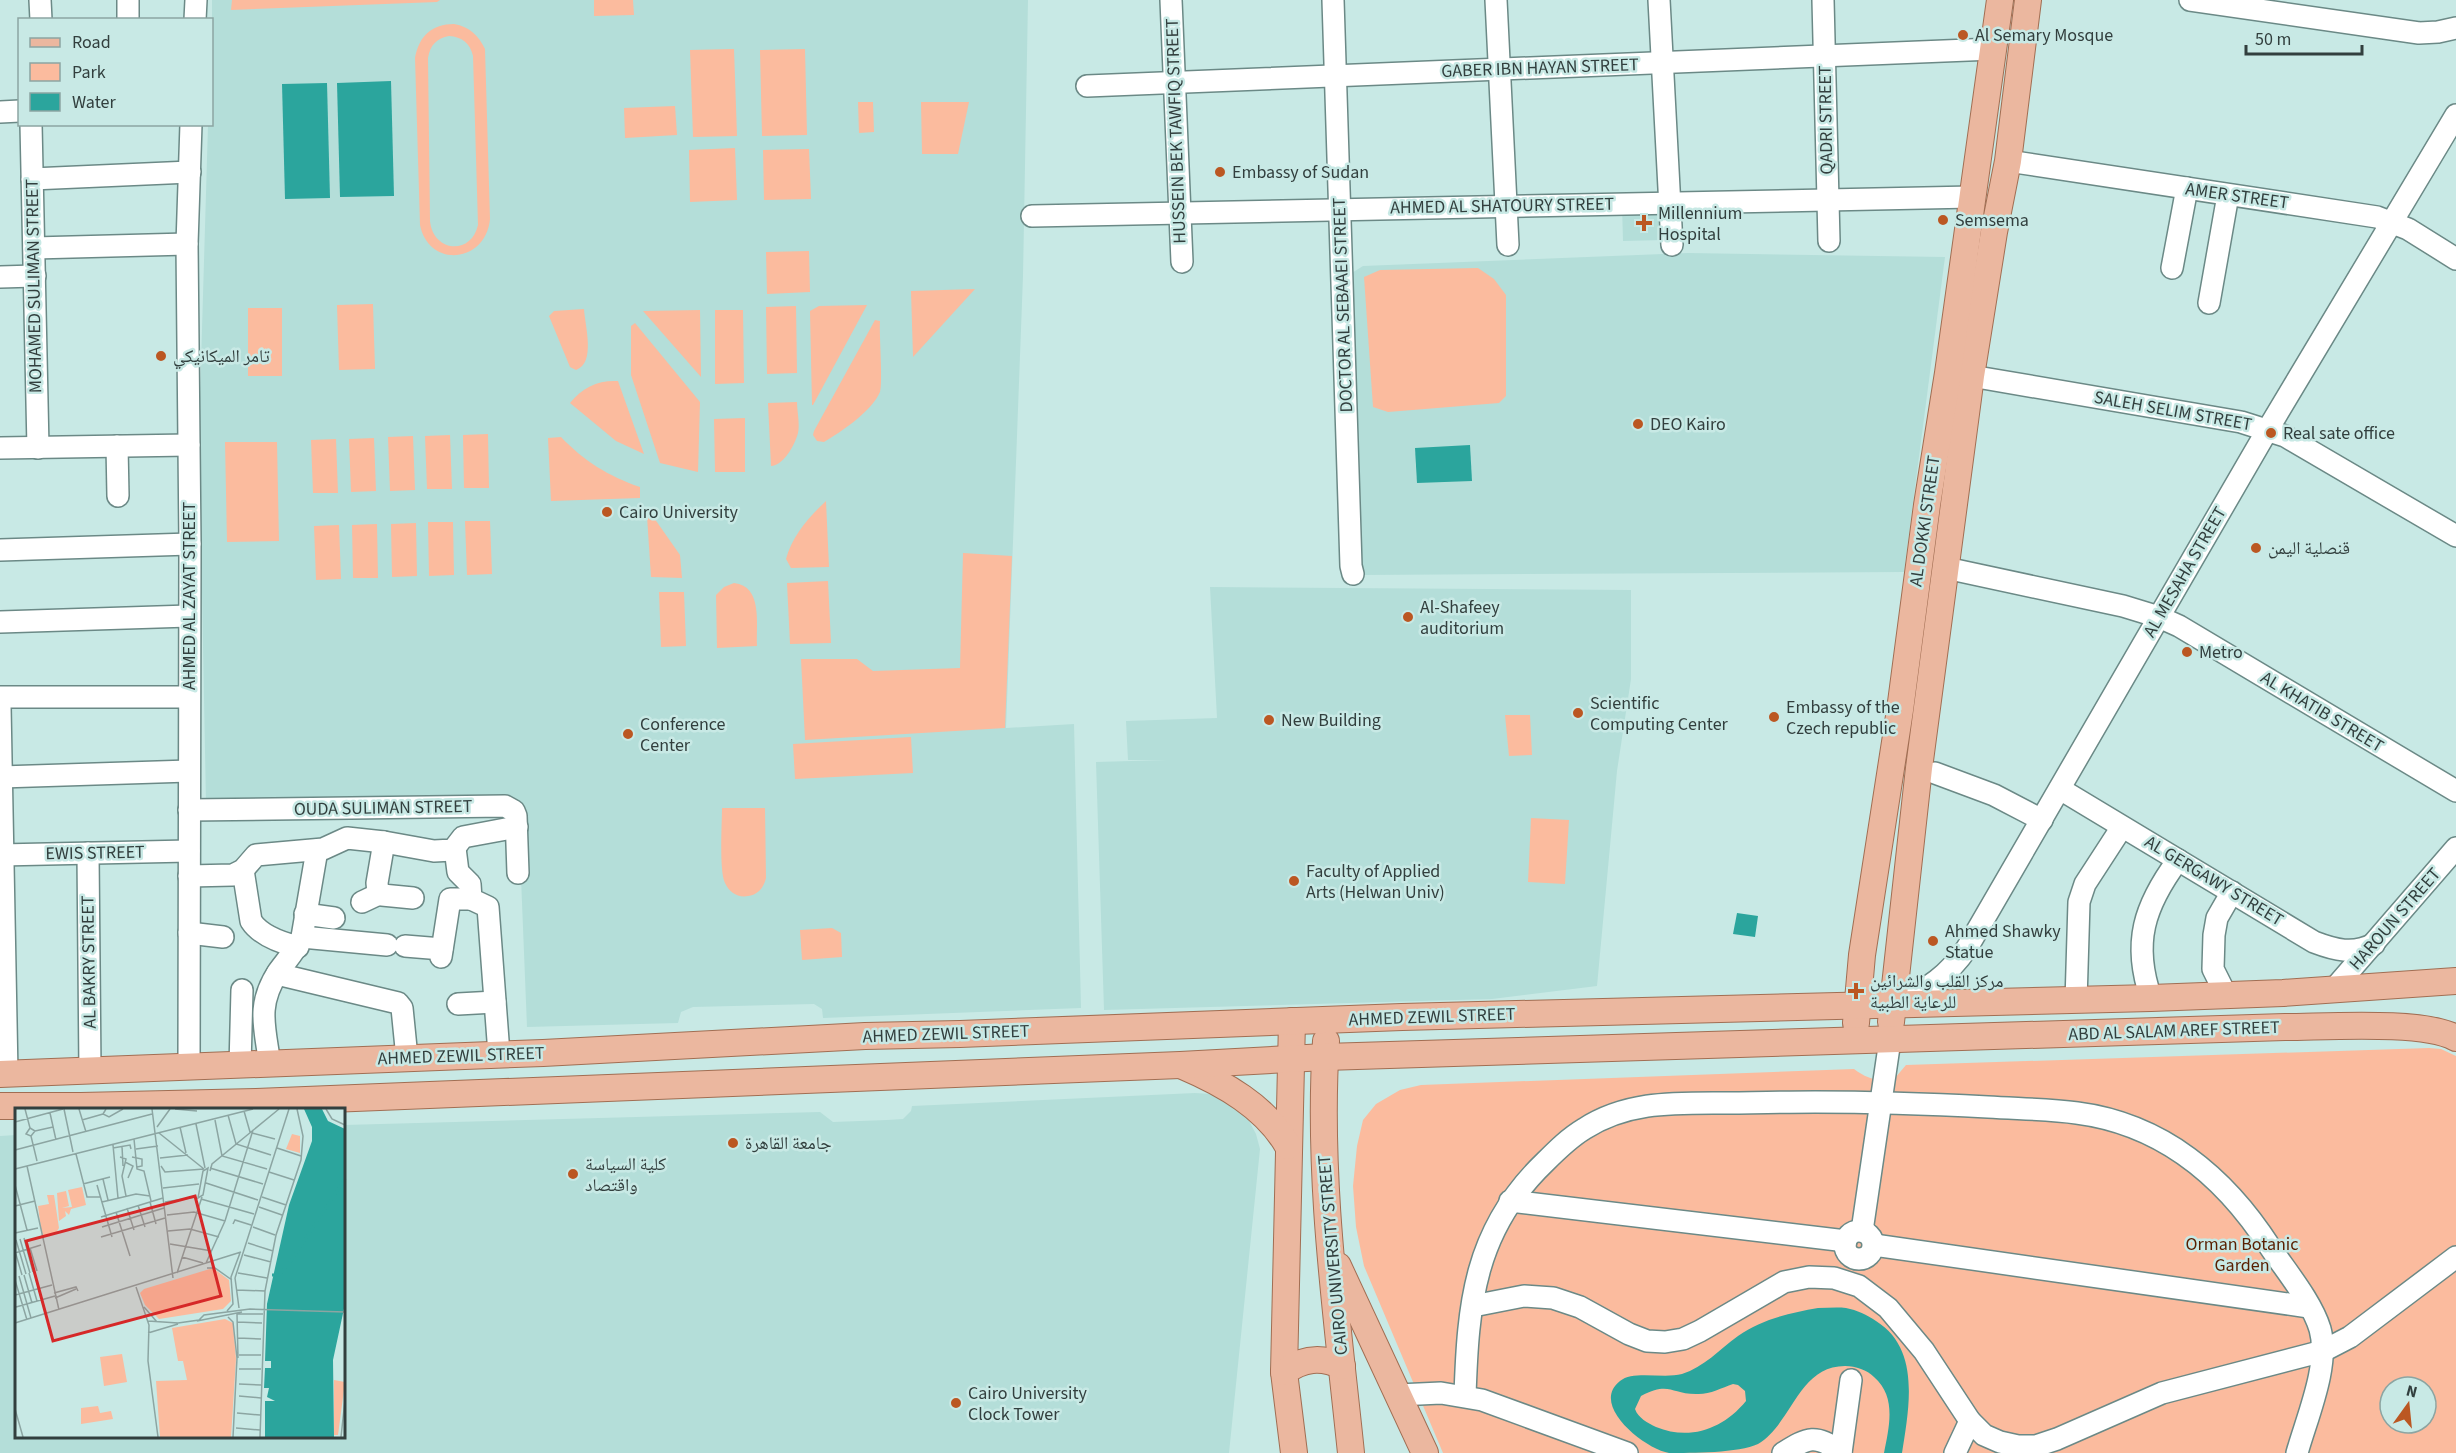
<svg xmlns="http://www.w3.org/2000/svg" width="2456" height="1453" font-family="'Source Sans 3','Noto Naskh Arabic',sans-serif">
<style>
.built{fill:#b4ded9}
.green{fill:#fbbb9e;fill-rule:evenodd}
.water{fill:#2ba59d;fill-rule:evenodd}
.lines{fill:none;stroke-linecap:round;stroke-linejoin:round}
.minor-casing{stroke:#6b8986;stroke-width:24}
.major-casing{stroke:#a16e53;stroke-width:28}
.minor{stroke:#fff;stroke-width:21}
.major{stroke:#ebb79f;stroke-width:26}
.poi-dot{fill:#bb5722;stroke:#c8e9e5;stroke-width:2}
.labels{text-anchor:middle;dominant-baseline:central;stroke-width:5;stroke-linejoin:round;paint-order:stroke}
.poi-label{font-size:18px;fill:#323f3e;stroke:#c8e9e5;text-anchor:start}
.street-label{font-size:18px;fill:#323f3e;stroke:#c8e9e5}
.park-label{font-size:18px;fill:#591f00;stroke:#c8e9e5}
.inset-river{fill:none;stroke:#2ba59d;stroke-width:3}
.inset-road{fill:none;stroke:#8ca5a2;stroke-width:1.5}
.view{fill:#d62828;fill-opacity:0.15;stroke:#d62828;stroke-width:3}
.inset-edge{fill:none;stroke:#323f3e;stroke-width:3}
</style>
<rect width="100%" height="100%" fill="#c8e9e5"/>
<g class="built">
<polygon points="212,0 1028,0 1023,276 1006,728 1074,724 1081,1008 823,1018 822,1009 814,1004 693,1007 681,1012 678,1023 527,1027 518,803 206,804 199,432 208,125 212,124"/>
<polygon points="1665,204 1665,240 1623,241 1622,205"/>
<polygon points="1688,253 1945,257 1904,572 1360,575 1347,276 1363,266"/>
<polygon points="1210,587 1631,590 1631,679 1617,771 1597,986 1492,999 1104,1010 1096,762 1167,760 1128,760 1126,721 1217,718"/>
<polygon points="1195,1093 1211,1094 1236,1106 1248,1119 1256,1134 1260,1149 1229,1453 0,1453 0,1136 16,1135 16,1436 344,1436 344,1125 820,1112 833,1122 887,1120 903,1119 911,1111 912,1106"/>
</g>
<g class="green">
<polygon points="232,0 440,0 437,2 231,10"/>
<polygon points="594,0 633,0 634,15 594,16"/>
<path d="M454 24C470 27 478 35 485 49L490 219C486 263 429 269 420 225L415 58C419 36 432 24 454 24ZM449 36C462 37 470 43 473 56L478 225C471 256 433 252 430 221L428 58C430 45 437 38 449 36Z"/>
<polygon points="734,49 737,136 693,137 690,50"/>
<polygon points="805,49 807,135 762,136 760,50"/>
<polygon points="858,102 873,102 874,132 859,133"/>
<polygon points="921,102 969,102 958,154 922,154"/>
<polygon points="675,106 677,135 625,138 624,108"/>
<polygon points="735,148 737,200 690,202 689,150"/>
<polygon points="809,149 811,199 764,200 763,150"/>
<polygon points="809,251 810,292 767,294 766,252"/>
<polygon points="1478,268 1494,279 1506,295 1506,396 1499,403 1388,412 1373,407 1364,277 1380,270"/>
<polygon points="975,289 913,357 911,291"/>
<polygon points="373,304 375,369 339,370 337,305"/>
<polygon points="867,305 813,405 812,405 810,311 819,306"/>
<polygon points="796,306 797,373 767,374 766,307"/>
<rect x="248" y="308" width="34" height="68"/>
<path d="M584 309C585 326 596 363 576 370L570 367 549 316 554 311Z"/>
<polygon points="700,310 701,377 643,311"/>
<polygon points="715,310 743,310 744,383 715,384"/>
<path d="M875 320 880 321C879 335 883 383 880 392 872 411 841 432 824 442L817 441 813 435 814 431Z"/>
<polygon points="635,323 700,402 698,472 660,463 631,375 631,326"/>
<path d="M618 381 644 454 616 441 570 403C583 387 598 380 618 381Z"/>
<path d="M797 402C797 411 800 424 798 433 795 445 783 466 771 466L768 403Z"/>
<polygon points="745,418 745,472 715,472 714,419"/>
<polygon points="488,434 489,488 464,488 463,435"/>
<polygon points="450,435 452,489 427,489 425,436"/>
<polygon points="413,436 415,490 390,491 388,437"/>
<path d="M561 437C584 461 608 476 640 487V498L551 501 548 438Z"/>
<polygon points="374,438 376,491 351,492 349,439"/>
<polygon points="336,439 338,493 313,493 311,440"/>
<polygon points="225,442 277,442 279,541 227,542"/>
<path d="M826 501 829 567 791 568 786 559C792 536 809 517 826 501Z"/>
<polygon points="652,515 680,555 682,578 651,577 647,516"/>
<polygon points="465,521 490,521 492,574 467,575"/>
<polygon points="428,522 453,522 454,575 429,576"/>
<polygon points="416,523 417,576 392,577 391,524"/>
<polygon points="377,524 378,578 353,578 352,525"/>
<polygon points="339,525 341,579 316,580 314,526"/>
<polygon points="963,553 1012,556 1005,728 805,740 801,659 857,659 873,671 960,668"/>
<polygon points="828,581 831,643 790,644 787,583"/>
<path d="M734 583C763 586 756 624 757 646L717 648 716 595 724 587Z"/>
<polygon points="659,592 684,592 686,646 661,647"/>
<polygon points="1505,715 1530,715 1532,755 1509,756"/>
<polygon points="911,737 913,773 795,779 793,744"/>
<path d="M722 808H765L766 878C764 887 758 895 748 896 738 898 729 892 725 883 719 871 722 824 722 808Z"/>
<polygon points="1531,818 1569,820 1565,884 1528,882"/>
<polygon points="832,928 841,933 842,957 802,960 800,930"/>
<path d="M2429 1048 2441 1049 2456 1056V1453H1443L1364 1266 1356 1227 1353 1186 1357 1146 1363 1120 1376 1104 1400 1090 1421 1085 1854 1069C1869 1080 1877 1081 1895 1078L1906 1065ZM2390 1387H2426V1423H2390Z"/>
</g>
<g class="water">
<polygon points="391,81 394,196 340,197 337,83"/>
<polygon points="327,83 330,198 285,199 282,84"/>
<polygon points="1470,445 1472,481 1417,483 1415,448"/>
<polygon points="1737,913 1758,916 1755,937 1733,934"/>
<path d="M1818 1308C1827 1308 1837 1307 1846 1308 1857 1310 1867 1315 1876 1321 1921 1349 1909 1408 1902 1453H1884C1889 1427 1897 1397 1874 1377 1867 1370 1856 1366 1845 1366 1798 1366 1792 1424 1758 1444 1739 1453 1691 1453 1669 1453 1645 1449 1589 1405 1620 1381 1633 1370 1663 1379 1682 1374 1704 1367 1719 1350 1738 1336 1762 1319 1790 1313 1818 1308ZM1733 1384 1738 1385 1745 1391 1746 1401C1723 1429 1690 1441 1656 1427 1648 1423 1638 1418 1635 1409L1641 1396C1670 1381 1670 1394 1696 1394 1709 1395 1721 1388 1733 1384Z"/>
</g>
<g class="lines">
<g class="minor-casing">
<g id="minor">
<polyline points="40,0 41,20"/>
<polyline points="128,0 128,20"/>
<polyline points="1171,0 1182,262"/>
<polyline points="1333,0 1351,566 1353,574"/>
<polyline points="1496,0 1508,245"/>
<polyline points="1659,0 1672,245"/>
<polyline points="1823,0 1829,241"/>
<polyline points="2190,0 2419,33 2438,32 2456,28"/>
<polyline points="195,20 196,0"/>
<polyline points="1087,86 1993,49"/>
<polyline points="0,112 20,111"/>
<polyline points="31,124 38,448"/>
<polyline points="2008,161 2377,217 2408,229 2456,259"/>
<polyline points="32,179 190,172"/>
<polyline points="1032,216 1972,197"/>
<polyline points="34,248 187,244"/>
<polyline points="2172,268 2187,188"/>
<polyline points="0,277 35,276"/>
<polyline points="2209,303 2228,195"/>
<polyline points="1971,376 2241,422 2285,436 2456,536"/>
<polyline points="117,446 118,496"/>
<polyline points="0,448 189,445"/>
<polyline points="0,550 190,544"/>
<polyline points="1946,568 2123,606 2159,617 2179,626 2456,791"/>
<polyline points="0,622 189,616"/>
<polyline points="0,697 189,697"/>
<polyline points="0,706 7,1074"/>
<polyline points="1935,773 1994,795 2042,820"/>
<polyline points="1,777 189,771"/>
<path d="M2060 789 2314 942C2335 950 2353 955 2374 944"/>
<polyline points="189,810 505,806 514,811 516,816 518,873"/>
<polyline points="384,842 377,883 378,892 382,895 413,898"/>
<polyline points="455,848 458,872 470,884 471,899 488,907 499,1054"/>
<polyline points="88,853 90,1072"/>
<polyline points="0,855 189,851"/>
<path d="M243 870 251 921C260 935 282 943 298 947"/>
<polyline points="189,876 233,875 243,870 256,855 323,849 347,838 384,842 434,851 453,850 463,837 517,827"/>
<polyline points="362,902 379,894"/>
<polyline points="305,914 334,918"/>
<polyline points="189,933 223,937"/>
<polyline points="302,937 387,945"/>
<polyline points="405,946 442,949"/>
<polyline points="441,957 450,899 471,899"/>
<polyline points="277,974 398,1003 402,1008 407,1058"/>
<polyline points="2333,990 2456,848"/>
<polyline points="2226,995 2213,969 2214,935 2217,918 2232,892"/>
<path d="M2151 998C2132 943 2144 906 2178 860"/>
<polyline points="2076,1001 2079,902 2085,884 2122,827"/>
<path d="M1898 1002C1928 990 1949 974 1967 948L2268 429 2456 115"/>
<polyline points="458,1004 495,1002"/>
<path d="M270 1065C265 1027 256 1006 278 972 286 961 296 950 302 937L317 850"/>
<polyline points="240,1066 242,990"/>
<polyline points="189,1068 190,544 187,244 191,124"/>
<polyline points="1510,1201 1846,1241"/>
<circle cx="1859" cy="1245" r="14"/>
<polyline points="1862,1231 1890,1040"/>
<polyline points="1874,1245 2309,1307"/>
<polyline points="1473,1306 1524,1296 1553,1298 1580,1307 1629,1334 1647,1341 1665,1342 1683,1339 1700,1331 1784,1282 1809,1277 1834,1278 1859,1286 1888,1308 1924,1351 1970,1421 1984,1435 2000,1442 2018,1446 2036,1446 2057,1439 2162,1393 2323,1351 2350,1337 2456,1257"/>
<polyline points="1398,1395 1441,1393 1482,1400 1627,1453"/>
<path d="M1465 1396C1468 1304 1474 1230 1545 1162 1557 1150 1569 1138 1584 1129 1626 1102 1671 1103 1719 1103 1751 1103 1783 1102 1815 1102 1873 1102 1930 1104 1988 1107 2018 1109 2048 1109 2077 1113 2162 1124 2225 1177 2270 1247 2286 1271 2312 1302 2320 1329 2330 1365 2307 1417 2297 1453"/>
<path d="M1783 1453C1809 1437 1815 1434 1841 1452"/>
<polyline points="1841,1453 1851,1380"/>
<polyline points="1955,1453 1970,1421"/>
</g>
</g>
<g class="major-casing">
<g id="major">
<polyline points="1292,1021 1284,1372 1294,1453"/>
<polyline points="1891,1022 1919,768 1971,376 1994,232 2008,161 2028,0"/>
<polyline points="1856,1023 1862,955 1900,710 1927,505 1948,373 2000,0"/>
<path d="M1326 1041C1317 1179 1337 1316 1351 1453"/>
<path d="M1183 1066C1223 1083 1266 1107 1288 1146"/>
<polyline points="0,1074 543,1053 865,1036 960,1034 1402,1017 2151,998 2283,993 2456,981"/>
<path d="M0 1106H81L256 1102 1180 1065 1325 1057 2285 1027C2325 1027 2424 1020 2456 1038"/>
<polyline points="1338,1266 1425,1453"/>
<path d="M1284 1372C1303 1358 1321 1356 1342 1366"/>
</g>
</g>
<use href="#minor" class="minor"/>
<use href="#major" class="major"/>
</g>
<g class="poi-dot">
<circle cx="1963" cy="35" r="6"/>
<circle cx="1220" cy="172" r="6"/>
<circle cx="1943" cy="220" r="6"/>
<path d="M1641 214h6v6h6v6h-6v6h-6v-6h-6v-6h6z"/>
<circle cx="161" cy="356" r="6"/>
<circle cx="1638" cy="424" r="6"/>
<circle cx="2271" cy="433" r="6"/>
<circle cx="607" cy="512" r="6"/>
<circle cx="2256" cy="548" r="6"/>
<circle cx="1408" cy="617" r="6"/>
<circle cx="2187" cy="652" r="6"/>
<circle cx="1578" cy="713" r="6"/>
<circle cx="1774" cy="717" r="6"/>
<circle cx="1269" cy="720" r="6"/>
<circle cx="628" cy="734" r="6"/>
<circle cx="1294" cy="881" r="6"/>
<circle cx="1933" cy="941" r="6"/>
<path d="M1853 982h6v6h6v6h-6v6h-6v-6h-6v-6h6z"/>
<circle cx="733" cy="1143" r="6"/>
<circle cx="573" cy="1174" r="6"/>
<circle cx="956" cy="1403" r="6"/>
</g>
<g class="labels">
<g class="poi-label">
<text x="1975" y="35">Al Semary Mosque</text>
<text x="1232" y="172">Embassy of Sudan</text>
<text x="1658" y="213">Millennium<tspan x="1658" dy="21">Hospital</tspan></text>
<text x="1955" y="220">Semsema</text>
<text x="173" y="356">تامر الميكانيكي</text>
<text x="1650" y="424">DEO Kairo</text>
<text x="2283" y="433">Real sate office</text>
<text x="619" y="512">Cairo University</text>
<text x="2268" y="548">قنصلية اليمن</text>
<text x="1420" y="607">Al-Shafeey<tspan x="1420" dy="21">auditorium</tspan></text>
<text x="2199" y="652">Metro</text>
<text x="1590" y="703">Scientific<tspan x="1590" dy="21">Computing Center</tspan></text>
<text x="1786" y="707">Embassy of the<tspan x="1786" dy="21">Czech republic</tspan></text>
<text x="1281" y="720">New Building</text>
<text x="640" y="724">Conference<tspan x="640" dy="21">Center</tspan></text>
<text x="1306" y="871">Faculty of Applied<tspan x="1306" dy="21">Arts (Helwan Univ)</tspan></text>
<text x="1945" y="931">Ahmed Shawky<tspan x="1945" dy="21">Statue</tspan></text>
<text x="1870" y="981">مركز القلب والشرائين<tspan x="1870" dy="21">للرعاية الطبية</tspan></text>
<text x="745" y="1143">جامعة القاهرة</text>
<text x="585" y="1164">كلية السياسة<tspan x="585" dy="21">واقتصاد</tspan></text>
<text x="968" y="1393">Cairo University<tspan x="968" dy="21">Clock Tower</tspan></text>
</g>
<g class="street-label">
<text transform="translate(1540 68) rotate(-2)">GABER IBN HAYAN STREET</text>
<text transform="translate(1826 120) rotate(-91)">QADRI STREET</text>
<text transform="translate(1176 131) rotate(-92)">HUSSEIN BEK TAWFIQ STREET</text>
<text transform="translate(2237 196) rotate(8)">AMER STREET</text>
<text transform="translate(1502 206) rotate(-1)">AHMED AL SHATOURY STREET</text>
<text transform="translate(34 286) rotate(-91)">MOHAMED SULIMAN STREET</text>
<text transform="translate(1343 305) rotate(-92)">DOCTOR AL SEBAAEI STREET</text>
<text transform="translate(2173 411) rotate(10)">SALEH SELIM STREET</text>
<text transform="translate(1925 521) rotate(-82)">AL DOKKI STREET</text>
<text transform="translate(2185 572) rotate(-60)">AL MESAHA STREET</text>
<text transform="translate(189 596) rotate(-90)">AHMED AL ZAYAT STREET</text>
<text transform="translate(2322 712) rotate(31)">AL KHATIB STREET</text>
<text transform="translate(383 808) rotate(-1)">OUDA SULIMAN STREET</text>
<text transform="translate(95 853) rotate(-1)">EWIS STREET</text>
<text transform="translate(2214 881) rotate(31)">AL GERGAWY STREET</text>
<text transform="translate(2395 919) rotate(-49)">HAROUN STREET</text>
<text transform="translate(89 962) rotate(-91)">AL BAKRY STREET</text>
<text transform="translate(1432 1017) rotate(-2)">AHMED ZEWIL STREET</text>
<text transform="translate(2174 1031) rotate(-2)">ABD AL SALAM AREF STREET</text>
<text transform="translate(946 1034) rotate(-2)">AHMED ZEWIL STREET</text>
<text transform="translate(461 1056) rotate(-2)">AHMED ZEWIL STREET</text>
<text transform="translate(1333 1255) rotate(-95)">CAIRO UNIVERSITY STREET</text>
</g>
<g class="park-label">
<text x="2242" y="1244">Orman Botanic<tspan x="2242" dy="21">Garden</tspan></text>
</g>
</g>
<g transform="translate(15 1108)">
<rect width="330" height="330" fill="#c8e9e5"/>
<path d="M277 26 285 28V45L271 41ZM67 79 71 97 56 101 54 107 50 103 51 108 44 113 42 85 51 83 54 98 47 100 57 99 53 82ZM32 87H39L44 120 41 125 27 129 23 98 34 96ZM198 160 214 172 216 193 208 201 144 211 130 197 125 185 129 181ZM210 211 218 215 221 251 216 329H145L141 273 172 272 168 253H163L157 220ZM107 246 112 274 89 278 85 249ZM319 272 330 274 323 327H319ZM83 298 85 305 96 303 98 311 66 316V300Z" fill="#fbbb9e"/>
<path d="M289 1H307L313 13 330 21V196L318 252 319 329H250V293H260L252 289 254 280H249L250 260H256V253H250L252 196 274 97 297 33V19Z" fill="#2ba59d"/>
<path class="inset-river" d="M257 167H264L275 154 330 71"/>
<path class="inset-road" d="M10 1 15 20 20 23 16 28M49 1 58 44M64 1 71 24M91 1 88 6 94 9 108 1M137 1 158 170M160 1 182 3M311 1 317 11 330 17M229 3 235 24M35 5 41 32M213 7 221 36 256 47M67 12 88 6M200 12 207 48 252 61M0 14 48 1M181 16 190 60M142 19 155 1M165 19 171 45M15 20 11 26 16 28 22 53M20 23 38 19M144 25 189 61M237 25 260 31M119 31 122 61 129 63 136 93M98 37 103 90M107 38 108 58M98 40 115 37 116 41M262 40 286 48M121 41 143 38M0 42 137 6M61 46 72 89H85M105 49 111 51 107 68 111 88M117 49 127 51V58L122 59M145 50 173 47M110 54 118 58 113 70M12 58 44 202M146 58 150 64 189 61M193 60 188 87 183 90 188 63ZM195 60 248 76M0 61 238 1M195 63 197 56 264 1M254 64 279 72M88 71 93 92M191 75 243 92M68 76 95 69M0 77 12 122M82 77 97 129M148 80 184 76M247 89 271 97M186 91 239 106M87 94 121 86 135 88M135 94 141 116M150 94 181 89M123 97 130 119M0 98 20 93M244 99 267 107M112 100 119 122M101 104 115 148M152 107 179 104 210 113M86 109 148 90M218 116 220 112 236 117M87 119 149 100M238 119 260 127M153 123 175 121 204 129M0 125 23 120M86 129 150 110M9 130 18 164M5 131 15 165M1 132 11 166M233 135 258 143M155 136 197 143M15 140 22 163M0 143 7 167M0 145 26 137M229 147 256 154M167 149 188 155M191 155 210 113 238 22M192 160H200L217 172M19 164 31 206M14 165 22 193M162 165 187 89M223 165 252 170M9 167 17 195M4 168 16 210M220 170 224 200M220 170 274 1M0 172 12 212M121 179 134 217 133 253 143 329M221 182 250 183M39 185 61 179 63 183M0 187 37 177M40 190 61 181M1 199 40 188M129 199 142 214M212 203 218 196 216 169 225 145M213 209 218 214 222 250M133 213 163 215 184 212 189 207 235 201 330 204M182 213 227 204M222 214 247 215M0 215 226 144M133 225 163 216M223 230 246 231M224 247H246M223 250 222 206H248M224 261H246M224 276 246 277M224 288 246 290M0 301 8 329M222 305 245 307M221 320 245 322M218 329 222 250M245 329 250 183 261 127 286 52 288 28 282 1M326 329 330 292"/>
<path class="view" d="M180 88 206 188 38 233 11 133Z"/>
<rect width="330" height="330" class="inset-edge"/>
</g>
<rect x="18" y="18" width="195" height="108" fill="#c8e9e5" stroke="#8ca5a2" stroke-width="1.5"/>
<rect x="30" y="38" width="30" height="9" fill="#ebb79f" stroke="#8ca5a2" stroke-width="1.5"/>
<text x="72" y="48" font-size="18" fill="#323f3e">Road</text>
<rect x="30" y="63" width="30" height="18" fill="#fbbb9e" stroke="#8ca5a2" stroke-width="1.5"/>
<text x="72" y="78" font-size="18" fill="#323f3e">Park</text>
<rect x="30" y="93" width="30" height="18" fill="#2ba59d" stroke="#8ca5a2" stroke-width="1.5"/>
<text x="72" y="108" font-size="18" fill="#323f3e">Water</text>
<g transform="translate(2408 1405) rotate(15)"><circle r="28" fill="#c8e9e5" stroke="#8ca5a2" stroke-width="1.5"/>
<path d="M0-4.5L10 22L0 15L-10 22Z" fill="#bb5722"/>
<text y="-9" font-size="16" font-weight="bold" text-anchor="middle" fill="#323f3e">N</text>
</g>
<path d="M2246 45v9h116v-9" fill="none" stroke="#323f3e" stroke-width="3"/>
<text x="2255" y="45" font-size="18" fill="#323f3e" stroke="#c8e9e5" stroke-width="4.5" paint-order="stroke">50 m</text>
</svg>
